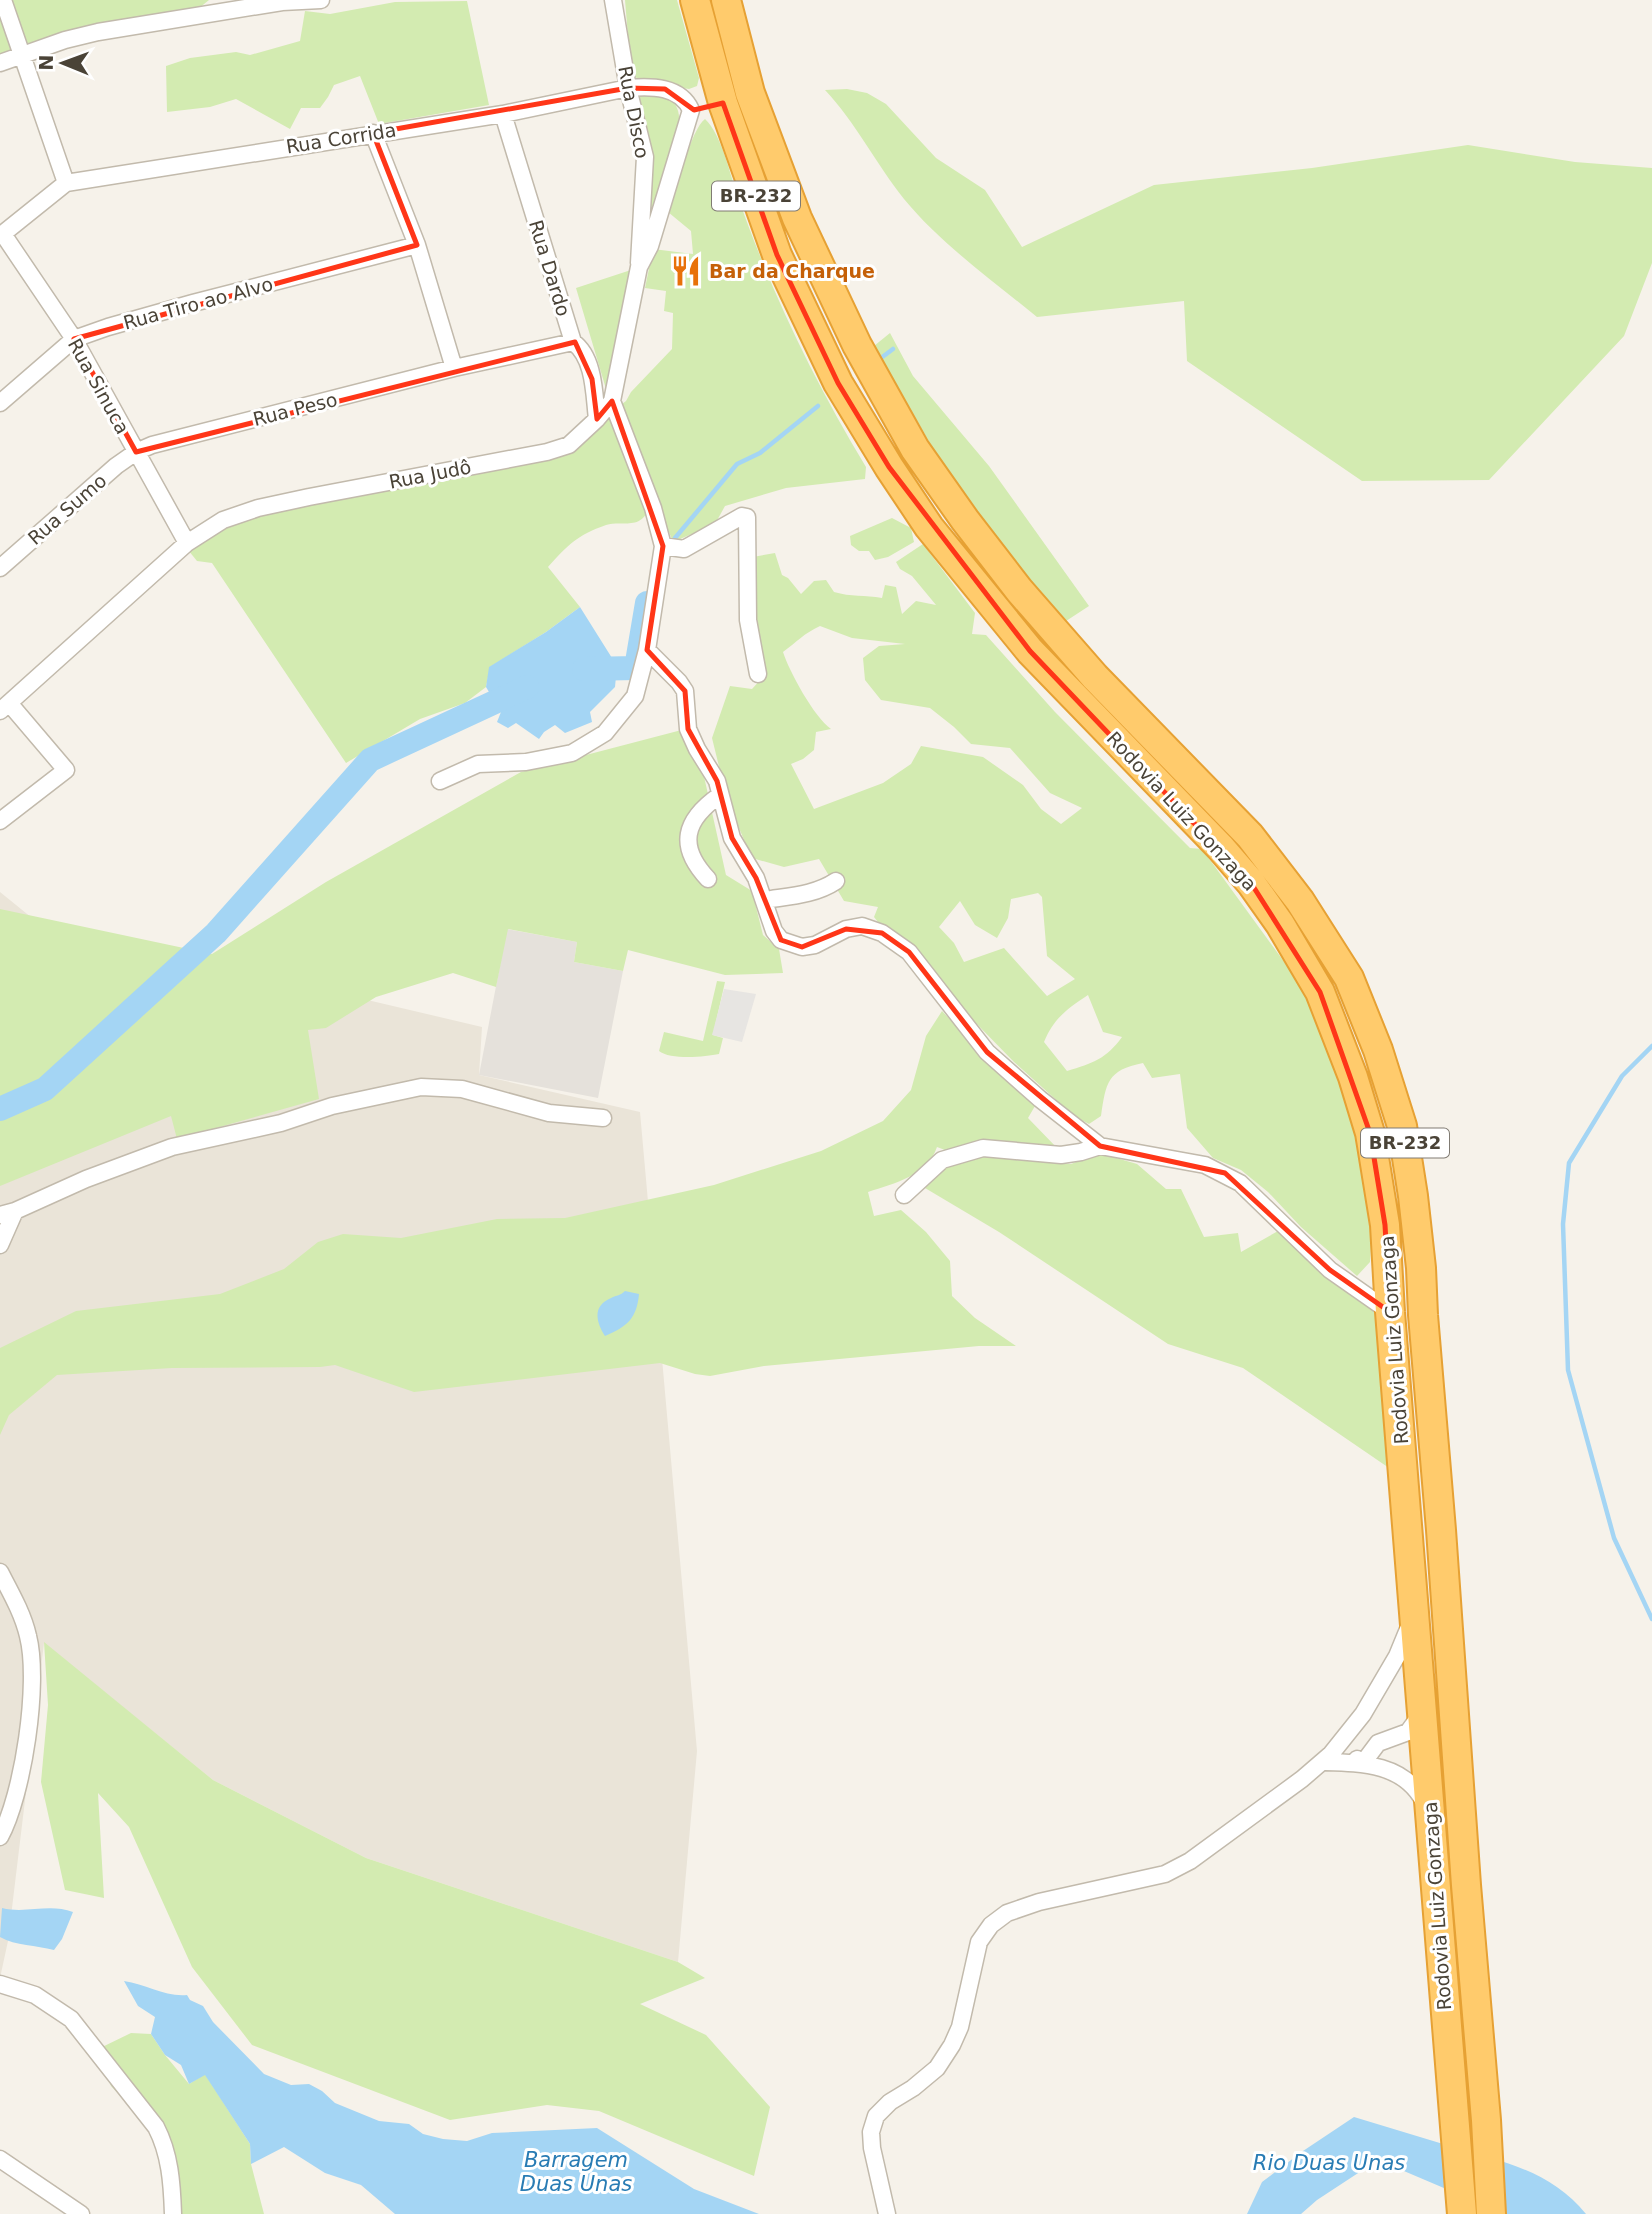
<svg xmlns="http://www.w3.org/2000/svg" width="1652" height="2214" viewBox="0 0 1652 2214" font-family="'DejaVu Sans',sans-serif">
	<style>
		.residential { fill: #eae4d8 }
		.industrial { fill: #e5e1db }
		.green { fill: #d3ebb1; fill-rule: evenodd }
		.parking { fill: #e7e5e2 }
		.water { fill: #a4d5f4 }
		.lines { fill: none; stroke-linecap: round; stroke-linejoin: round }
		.stream { stroke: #a4d5f4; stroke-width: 4.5 }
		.river { stroke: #a4d5f4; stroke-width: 24 }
		.street-casing { stroke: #c2baac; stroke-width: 19 }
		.highway-casing { stroke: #e6a134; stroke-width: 32 }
		.street { stroke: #fff; stroke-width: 16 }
		.highway { stroke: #ffcb6c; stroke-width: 28 }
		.marked { fill: none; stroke: #ff3618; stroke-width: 5; stroke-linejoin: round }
		.labels { text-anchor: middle; stroke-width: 6; stroke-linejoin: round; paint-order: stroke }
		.shield { fill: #fff; stroke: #807b73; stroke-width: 2 }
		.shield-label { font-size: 18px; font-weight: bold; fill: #4a4337 }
		.street-label { font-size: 19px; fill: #4a4337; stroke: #fff }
		.food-label { font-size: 19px; font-weight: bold; fill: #c56008; stroke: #fff; text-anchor: start }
		.water-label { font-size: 21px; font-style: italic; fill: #297cb4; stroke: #fff }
	</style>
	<rect width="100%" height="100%" fill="#f6f2ea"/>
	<!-- residential -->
	<path class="residential" d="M 0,892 L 37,922 L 482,1027 L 479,1075 L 640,1112 L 697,1751 L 678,1962 L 366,1858 L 213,1780 L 44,1643 L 8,1941 L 0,1978 Z"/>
	<!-- industrial -->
	<path class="industrial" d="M 507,929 L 577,942 L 574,962 L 623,971 L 598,1098 L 479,1075 Z"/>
	<!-- green -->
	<path class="green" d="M 0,0 L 209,0 L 193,13 L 0,56 Z
		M 625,0 L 677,0 L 699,78 L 697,86 L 689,89 L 640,81 L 631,73 Z
		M 467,1 L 489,105 L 379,124 L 360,76 L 334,85 L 328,97 L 320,108 L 301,108 L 290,129 L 236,99 L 210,107 L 167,112 L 166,66 L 190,58 L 236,52 L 250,55 L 300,41 L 305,11 L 330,14 L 395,2 Z
		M 847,89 L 867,93 L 886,104 L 936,158 L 985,190 L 1022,247 L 1154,185 L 1312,168 L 1468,145 L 1575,162 L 1652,168 L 1652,263 L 1624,336 L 1489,480 L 1362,481 L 1187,361 L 1184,301 L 1037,317 C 992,280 941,244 904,199 C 876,164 856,123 825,90 Z
		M 642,94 C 672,96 682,100 679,133 L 643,246 L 633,98 Z
		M 705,119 C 722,135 730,175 738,197 C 771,292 814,381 866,467 L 865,479 L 786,488 L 725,506 L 715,524 L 673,542 L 618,407 L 626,401 L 631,392 L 672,349 L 673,313 L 664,311 L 666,291 L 645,288 L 653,249 L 693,254 L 691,231 L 668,212 C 675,193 691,129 705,119 Z
		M 634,269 L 609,399 L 576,288 Z
		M 890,333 L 913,376 L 989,466 L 1089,606 L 1063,623 L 1003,549 L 943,466 L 874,346 Z
		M 612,412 L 649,508 C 641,531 621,520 606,525 C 577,535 568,545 548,567 L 580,607 L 546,632 L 490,667 L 486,687 L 465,703 L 420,719 L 346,763 L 212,563 L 197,561 L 184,545 L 226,519 L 570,451 Z
		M 892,518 L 911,528 L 914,542 L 888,557 L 875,560 L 869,551 L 859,551 L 851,545 L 850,536 Z
		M 923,544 L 975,613 L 972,634 L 986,635 L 1055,712 L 1190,848 L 1202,849 L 1293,974 L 1321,1027 L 1348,1106 L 1365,1176 L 1372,1228 L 1370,1262 L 1357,1276 L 1301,1227 L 1268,1192 L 1241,1170 L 1213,1158 L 1187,1128 L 1180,1074 L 1152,1078 L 1143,1063 C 1107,1070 1106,1083 1101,1116 L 1089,1124 L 1074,1116 L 1014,1062 L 882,927 L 874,917 L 878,907 L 844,901 L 819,859 L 784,867 L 752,858 L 728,803 L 712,738 L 730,686 L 752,689 L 763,677 L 753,628 L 756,586 L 753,557 L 775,553 L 782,575 L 788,578 L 801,594 L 814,581 L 826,580 L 834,592 C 851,597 865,595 882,598 L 885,585 L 896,587 L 902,614 L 916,601 L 936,605 L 912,576 L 900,569 L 896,562 ZM 820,626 L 852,638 L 905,644 L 879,646 L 863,658 L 865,680 L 881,700 L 930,708 L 954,727 L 971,744 L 1010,748 L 1050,793 L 1082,808 L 1061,824 L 1041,809 L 1023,785 L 983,757 L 921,746 L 911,764 L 883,783 L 814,809 L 791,764 L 803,759 L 814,750 L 816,732 L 831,729 C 814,717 789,671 783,652 C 798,641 803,634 820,626 ZM 1038,893 L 1042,897 L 1047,956 L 1075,979 L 1047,996 L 1004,948 L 964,962 L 954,943 L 939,927 L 960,901 L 975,925 L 997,938 L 1008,918 L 1011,899 ZM 1088,995 L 1103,1032 L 1122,1037 C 1106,1059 1093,1063 1067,1071 L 1044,1042 C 1054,1018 1067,1009 1088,995 Z
		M 693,727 L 726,875 L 752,891 L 763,935 L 779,949 L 783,973 L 725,975 L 628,950 L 623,971 L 574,962 L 577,942 L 508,929 L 496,987 L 453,973 L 376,997 L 326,1028 L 308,1030 L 319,1099 L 177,1139 L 171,1116 L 0,1186 L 0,909 L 212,954 L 326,882 L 521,772 Z
		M 717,981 L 725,982 L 713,1035 L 723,1038 L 719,1054 C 705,1057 670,1060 659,1051 L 664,1032 L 703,1041 Z
		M 942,1011 L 1011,1084 L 1035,1106 L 1028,1118 L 1058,1149 L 953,1153 L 937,1147 C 927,1176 895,1183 868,1192 L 874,1216 L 901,1210 L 926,1232 L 950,1261 L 952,1296 L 975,1318 L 1016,1346 L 979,1346 L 764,1366 L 710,1376 L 695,1374 L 660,1363 L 414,1392 L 335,1365 L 320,1367 L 172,1368 L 57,1375 L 9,1415 L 0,1435 L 0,1348 L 76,1311 L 220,1294 L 284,1269 L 318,1242 L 343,1234 L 401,1238 L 497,1219 L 565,1218 L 714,1185 L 821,1151 L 883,1121 L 911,1090 L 926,1036 Z
		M 1099,1153 L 1137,1164 L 1166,1189 L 1181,1189 L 1204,1237 L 1238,1233 L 1241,1252 L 1278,1231 L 1327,1276 L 1381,1315 L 1392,1470 L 1243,1368 L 1168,1344 L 999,1232 L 925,1188 L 957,1154 L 1071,1164 Z
		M 44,1642 L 213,1780 L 366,1858 L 678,1962 L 705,1978 L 640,2004 L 706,2035 L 770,2107 L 754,2176 L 599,2111 L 547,2105 L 450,2120 L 252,2045 L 192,1967 L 129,1827 L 98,1793 L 104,1898 L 65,1890 L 41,1782 L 48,1705 Z
		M 131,2033 L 151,2034 L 165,2055 L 189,2084 L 205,2074 L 250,2144 L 251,2164 L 264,2214 L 166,2214 L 164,2203 L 164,2143 L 111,2086 L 96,2050 Z"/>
	<!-- parking -->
	<path class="parking" d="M 724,989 L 756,994 L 742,1042 L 712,1035 Z"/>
	<!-- water -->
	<path class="water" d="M 580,607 L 617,666 L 615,687 L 590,712 L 592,722 L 565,733 L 555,725 L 544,732 L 539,739 L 516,723 L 508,728 L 497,722 L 501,712 L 486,687 L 489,667 L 546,632 Z
		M 625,1291 L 639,1294 C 637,1318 627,1327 605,1336 C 596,1322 592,1306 611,1298 C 617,1295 620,1296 625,1291 Z
		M 2,1908 C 26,1914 49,1903 73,1912 L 62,1939 L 54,1950 C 36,1945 16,1946 0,1937 Z
		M 124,1981 C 146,1984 165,1997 187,1995 L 190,2000 L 203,2006 L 213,2022 L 264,2074 L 291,2085 L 309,2084 L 322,2091 L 335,2103 L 379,2121 L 409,2124 L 423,2134 L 443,2139 L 467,2141 L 492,2133 L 597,2128 L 694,2189 L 759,2214 L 395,2214 L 361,2185 L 325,2173 L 284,2147 L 251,2164 L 250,2144 L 205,2075 L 189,2084 L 181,2065 L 165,2055 L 151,2034 L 155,2017 L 138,2006 Z
		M 1354,2117 C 1387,2127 1420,2137 1453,2147 C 1503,2161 1552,2172 1586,2214 L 1505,2214 L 1378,2160 L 1317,2200 L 1301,2214 L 1247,2214 L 1262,2182 L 1303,2151 Z"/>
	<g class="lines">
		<!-- stream -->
		<path class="stream" d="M 881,358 L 893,349
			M 675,538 L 737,464 L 760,453 L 818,406
			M 1652,1046 L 1622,1076 L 1569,1163 L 1563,1224 L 1568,1370 L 1614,1538 L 1652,1619"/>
		<!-- river -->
		<path class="river" d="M 584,669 L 636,668 L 647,603
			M 0,1109 L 45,1089 L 216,933 L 370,760 L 527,687"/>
		<!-- street casing -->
		<g class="street-casing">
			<path id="street" d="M 3,0 L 66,183
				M 613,0 L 628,88 L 645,157 L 639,263
				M 0,63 L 65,40 L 98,32 L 282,2 L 321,0
				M 503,114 L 573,342 C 595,358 594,395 597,419
				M 373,133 L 417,245 L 454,368
				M 3,234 L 74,339 L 187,543
				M 0,236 L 66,183 L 503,114 L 628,88 C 652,86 680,86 691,110
				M 612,401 L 653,508 L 663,546 L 647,650 L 679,682 L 685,691 L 688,729 L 697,749 L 717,781 L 732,838 L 756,878 L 774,931 L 781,940 L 802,947 L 815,945 L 846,929 L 862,926 L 882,933 L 909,952 L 987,1052 L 1040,1099 L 1100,1146 L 1205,1165 L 1240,1183 L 1330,1270 L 1390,1312
				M 0,403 L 74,339 L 108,327 L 193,303 L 417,245
				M 663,546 L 684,549 L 742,516 L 747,517 L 748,620 L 758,674
				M 0,568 L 116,466 L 136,452 L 152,445 L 454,368 L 573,342
				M 0,711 L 187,543 L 223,520 L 258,508 L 309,497 L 547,452 L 569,445 L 597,419 L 612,401 L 639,267 L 650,246 L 691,110
				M 440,781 L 478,764 L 526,762 L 572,753 L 605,733 L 635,696 L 647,650
				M 0,821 L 66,770 L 9,703
				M 708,879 C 677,846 684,820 720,795
				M 765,900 C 790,896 815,895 836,881
				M 904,1195 L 942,1160 L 983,1148 L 1061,1155 L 1081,1152 L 1100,1146
				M 0,1215 L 15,1211 L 86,1179 L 172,1147 L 281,1123 L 332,1106 L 421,1087 L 462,1089 L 549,1113 L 603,1118
				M 0,1245 L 15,1211
				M 0,1572 C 11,1593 23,1614 28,1636 C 40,1683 23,1795 0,1837
				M 1357,1759 L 1363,1763 L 1378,1743 L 1408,1732 L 1421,1714
				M 1322,1762 C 1361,1763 1404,1763 1424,1802
				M 0,1984 L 35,1995 L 71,2019 L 156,2127 C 170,2154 172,2183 173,2214
				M 0,2159 L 81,2214
				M 887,2214 L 872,2148 L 871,2132 L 876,2116 L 890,2102 L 913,2088 L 937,2068 L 952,2045 L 960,2027 L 979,1942 L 991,1925 L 1007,1913 L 1039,1902 L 1165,1874 L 1190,1861 L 1302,1779 L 1331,1754 L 1363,1714 L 1397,1656 L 1411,1622"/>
		</g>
		<!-- highway casing -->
		<g class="highway-casing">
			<path id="highway" d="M 695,0 L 723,103 L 777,255 L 838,383 L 889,467 L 929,527 L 1030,651 L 1220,847 L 1251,883 L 1280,924 L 1320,992 L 1353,1077 L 1370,1133 L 1385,1225 L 1390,1312 L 1462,2214
				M 726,0 L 750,93 L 797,218 L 857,345 L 915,449 L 965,520 L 1019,590 L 1095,677 L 1250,836 L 1300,901 L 1349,978 L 1378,1050 L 1402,1126 L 1413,1196 L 1421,1268 L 1423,1315 L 1441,1530 L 1466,1885 L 1486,2120 L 1491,2214"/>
		</g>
		<!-- street -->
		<use href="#street" class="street"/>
		<!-- highway -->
		<use href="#highway" class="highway"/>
	</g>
	<!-- marked area -->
	<path class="marked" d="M 628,88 L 665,89 L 694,110 L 723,103 L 777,255 L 838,383 L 889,467 L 1030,651 L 1251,883 L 1320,992 L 1370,1133 L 1385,1225 L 1390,1312 L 1330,1270 L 1225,1173 L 1100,1146 L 987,1052 L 909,952 L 882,933 L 846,929 L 802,947 L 781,940 L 756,878 L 732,838 L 717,781 L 688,729 L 685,691 L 647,650 L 663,546 L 612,401 L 597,419 L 592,379 L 575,342 L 136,452 L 74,339 L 417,245 L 373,133 Z"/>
	<!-- icons -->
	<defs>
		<g id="restaurant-bare" transform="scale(2.415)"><path d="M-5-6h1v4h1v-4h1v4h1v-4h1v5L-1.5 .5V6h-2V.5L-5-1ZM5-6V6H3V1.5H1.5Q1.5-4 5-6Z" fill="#e8710a" stroke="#fff" stroke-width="2.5" paint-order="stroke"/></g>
	</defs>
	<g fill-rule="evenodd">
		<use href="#restaurant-bare" x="686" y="271"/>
	</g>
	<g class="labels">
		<!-- shield labels -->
		<g class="shield">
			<rect x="712" y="181.5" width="88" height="29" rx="5"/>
			<rect x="1361" y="1128.5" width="88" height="29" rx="5"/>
		</g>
		<g class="shield-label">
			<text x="756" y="202">BR-232</text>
			<text x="1405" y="1149">BR-232</text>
		</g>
		<!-- street labels -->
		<g class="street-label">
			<text transform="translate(634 112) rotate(79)" y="7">Rua Disco</text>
			<text transform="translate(341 138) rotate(-9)" y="7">Rua Corrida</text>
			<text transform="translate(550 268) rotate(73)" y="7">Rua Dardo</text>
			<text transform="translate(198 303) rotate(-15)" y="7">Rua Tiro ao Alvo</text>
			<text transform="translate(99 386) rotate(61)" y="7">Rua Sinuca</text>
			<text transform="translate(295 409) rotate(-14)" y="7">Rua Peso</text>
			<text transform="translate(430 474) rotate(-11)" y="7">Rua Judô</text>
			<text transform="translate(67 509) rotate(-41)" y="7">Rua Sumo</text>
			<text transform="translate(1182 811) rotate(47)" y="7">Rodovia Luiz Gonzaga</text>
			<text transform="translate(1394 1340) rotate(-94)" y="7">Rodovia Luiz Gonzaga</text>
			<text transform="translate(1437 1906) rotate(-94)" y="7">Rodovia Luiz Gonzaga</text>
		</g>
		<!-- food labels -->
		<g class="food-label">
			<text x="709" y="278">Bar da Charque</text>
		</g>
		<!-- water labels -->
		<g class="water-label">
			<text x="576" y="2167">Barragem<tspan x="576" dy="24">Duas Unas</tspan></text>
			<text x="1329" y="2170">Rio Duas Unas</text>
		</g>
	</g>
	<!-- north arrow -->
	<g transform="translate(63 63) rotate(271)" stroke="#ffffff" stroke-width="5" paint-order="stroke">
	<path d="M0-5L12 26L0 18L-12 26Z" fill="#4a4337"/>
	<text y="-10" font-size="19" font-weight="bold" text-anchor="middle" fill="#4a4337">N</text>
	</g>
</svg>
